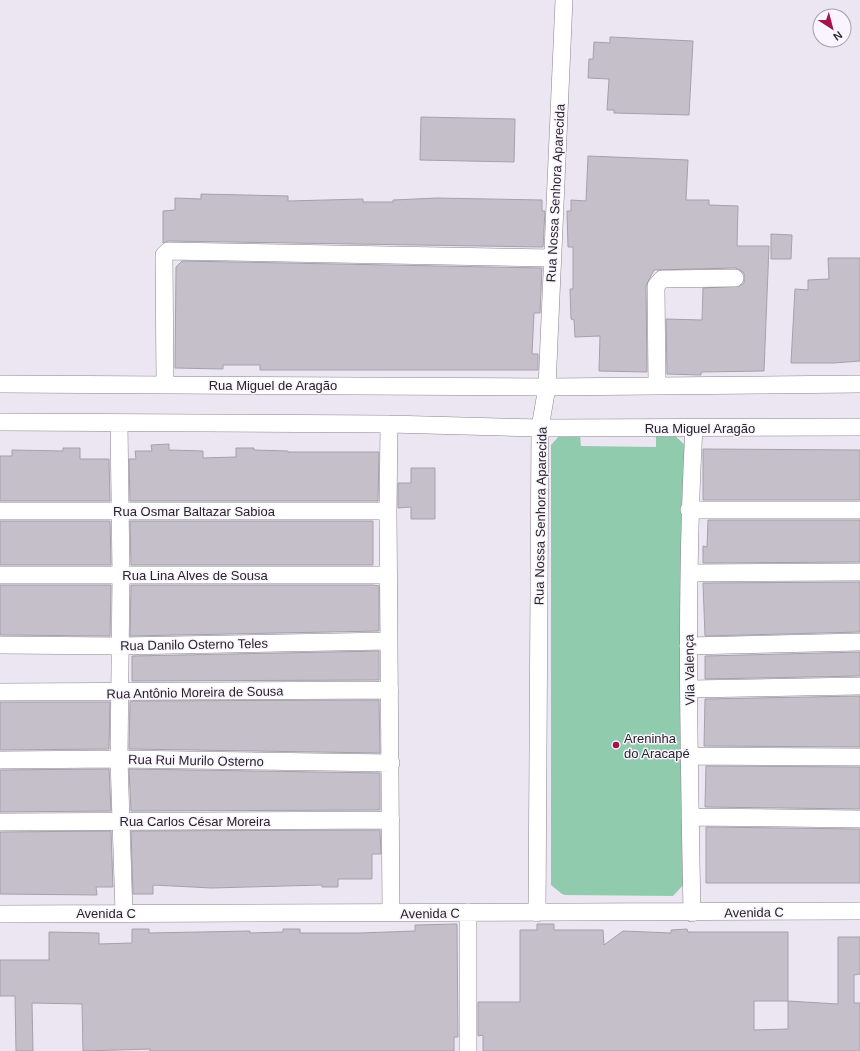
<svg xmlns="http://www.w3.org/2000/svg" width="860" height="1051" viewBox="0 0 860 1051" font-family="Helvetica,sans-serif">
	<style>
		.green { fill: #91cbae }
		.building { fill: #c5bfca; stroke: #a6a0ab }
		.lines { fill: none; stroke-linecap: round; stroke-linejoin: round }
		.street-casing { stroke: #89848e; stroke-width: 18 }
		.street { stroke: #fff; stroke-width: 17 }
		.poi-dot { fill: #a6124a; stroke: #f9f4fd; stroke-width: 1.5 }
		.labels { text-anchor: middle; stroke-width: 3; stroke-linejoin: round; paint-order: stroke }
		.street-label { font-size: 13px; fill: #28252a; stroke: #f9f4fd }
		.poi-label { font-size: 13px; fill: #28252a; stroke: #f9f4fd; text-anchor: start }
	</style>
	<rect width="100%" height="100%" fill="#ece6f2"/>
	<!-- green -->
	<path class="green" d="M 561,434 L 580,436 L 581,446 L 656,447 L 656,435 L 673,434 L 686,446 L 684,884 L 673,896 L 565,895 L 562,894 L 551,885 L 551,445 Z"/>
	<!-- building -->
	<path class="building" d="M 610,37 L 693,41 L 689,115 L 614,113 L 614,110 L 607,110 L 609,79 L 588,78 L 589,59 L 593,59 L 594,42 L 610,43 Z
		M 421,117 L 515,119 L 514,162 L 420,160 Z
		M 588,156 L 688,160 L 686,200 L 709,200 L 709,205 L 738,206 L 737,246 L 769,246 L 764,371 L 701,372 L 701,375 L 667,374 L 666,319 L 702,320 L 703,288 L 740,286 L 744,283 L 744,273 L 740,270 L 735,268 L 654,270 L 646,286 L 647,372 L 599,371 L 600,336 L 575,337 L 574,320 L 571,319 L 570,289 L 573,289 L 573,247 L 568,247 L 567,211 L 571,211 L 571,200 L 586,201 Z
		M 201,194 L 288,196 L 288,201 L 363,199 L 363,202 L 393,202 L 393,200 L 437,198 L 542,200 L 542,211 L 545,211 L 543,247 L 168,241 L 163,243 L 163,211 L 175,210 L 175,198 L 201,199 Z
		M 771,234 L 792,235 L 791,259 L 771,259 Z
		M 828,258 L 860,258 L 860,361 L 834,363 L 791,363 L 795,289 L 808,290 L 808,280 L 829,279 Z
		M 182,261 L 542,268 L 540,313 L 534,313 L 532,354 L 538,354 L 538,370 L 260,370 L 260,365 L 223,365 L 223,369 L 175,368 L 176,267 Z
		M 169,444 L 169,450 L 203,451 L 203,458 L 236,457 L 236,448 L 254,448 L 254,450 L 288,451 L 288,452 L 379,452 L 378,501 L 130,501 L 129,459 L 136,459 L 135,451 L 152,451 L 151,445 Z
		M 63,448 L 80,448 L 80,459 L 109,459 L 110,501 L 0,501 L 0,456 L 12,456 L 12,450 L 63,451 Z
		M 703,449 L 860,450 L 860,500 L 703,500 Z
		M 411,468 L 435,468 L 435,519 L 411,519 L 411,507 L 398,508 L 398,483 L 411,483 Z
		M 708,520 L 860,520 L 860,562 L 703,563 L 703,546 L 707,547 Z
		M 0,521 L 110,521 L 111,565 L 0,565 Z
		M 130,521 L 373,521 L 373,565 L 131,565 Z
		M 860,582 L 860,632 L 705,636 L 703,583 Z
		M 0,585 L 111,585 L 110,636 L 0,635 Z
		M 131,585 L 373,585 L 379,586 L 379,631 L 130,636 Z
		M 379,651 L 379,680 L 132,681 L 132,656 Z
		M 860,652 L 860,676 L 705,679 L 705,656 Z
		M 860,696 L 860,747 L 704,746 L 705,699 Z
		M 379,700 L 380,753 L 129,749 L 130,702 L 132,701 Z
		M 0,702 L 110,702 L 109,749 L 0,750 Z
		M 706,766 L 860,767 L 860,809 L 705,807 Z
		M 109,769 L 111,811 L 0,812 L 0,770 Z
		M 129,769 L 380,773 L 380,810 L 131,811 Z
		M 706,827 L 860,829 L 860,883 L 706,883 Z
		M 380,830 L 381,854 L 372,854 L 372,879 L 338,879 L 338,887 L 322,887 L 322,885 L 212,888 L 153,885 L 153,894 L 133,894 L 131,831 Z
		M 111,831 L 113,887 L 96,887 L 97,895 L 0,894 L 0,832 Z
		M 457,924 L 458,1037 L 454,1037 L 454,1051 L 150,1051 L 150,1049 L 83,1051 L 82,1004 L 32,1003 L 33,1051 L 16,1051 L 15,996 L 0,996 L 0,960 L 49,960 L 49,932 L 99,933 L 99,944 L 132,943 L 132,929 L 149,929 L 149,933 L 250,931 L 250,933 L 283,932 L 283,929 L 300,929 L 300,933 L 360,933 L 415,931 L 415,925 Z
		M 537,924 L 554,924 L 554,930 L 603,930 L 604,945 L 623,931 L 671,933 L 671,930 L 687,929 L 688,932 L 788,932 L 788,1001 L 754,1001 L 754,1030 L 788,1029 L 788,1001 L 838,1004 L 838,937 L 860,937 L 860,974 L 854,975 L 854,1003 L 860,1003 L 860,1051 L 483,1051 L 483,1035 L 478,1036 L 478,1002 L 520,1002 L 520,930 L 537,930 Z"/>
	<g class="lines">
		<!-- street casing -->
		<g class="street-casing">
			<path id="street" d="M 0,384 L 547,387 L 860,384
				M 165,384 L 164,255 L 168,251 L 552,258
				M 657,385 L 656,286 L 662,279 L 735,278
				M 0,422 L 389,424 L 540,428 L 860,427
				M 119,423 L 121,575 L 119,759 L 124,913
				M 389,424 L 388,511 L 391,913
				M 689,510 L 860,510
				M 0,511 L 388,511
				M 690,573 L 860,572
				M 0,575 L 389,575
				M 0,645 L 121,646 L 389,641
				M 688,646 L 860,642
				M 690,689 L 860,686
				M 0,692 L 390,690
				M 689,756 L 860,757
				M 0,760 L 119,759 L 391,763
				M 690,817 L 860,819
				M 0,822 L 391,820
				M 537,913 L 540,428 L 547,387 L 564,0
				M 692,913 C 689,751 685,589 694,428
				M 0,914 L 860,911
				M 468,1051 L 468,912"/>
		</g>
		<!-- street -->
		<use href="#street" class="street"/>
	</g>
	<!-- markers -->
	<circle class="poi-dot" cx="616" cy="745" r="4"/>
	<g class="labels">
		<!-- street labels -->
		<g class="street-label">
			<text transform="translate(555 193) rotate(-87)" y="5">Rua Nossa Senhora Aparecida</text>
			<text x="273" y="390">Rua Miguel de Aragão</text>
			<text x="700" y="433">Rua Miguel Aragão</text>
			<text x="194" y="516">Rua Osmar Baltazar Sabioa</text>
			<text transform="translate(540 516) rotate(-89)" y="5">Rua Nossa Senhora Aparecida</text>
			<text x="195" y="580">Rua Lina Alves de Sousa</text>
			<text transform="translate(194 644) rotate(-1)" y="5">Rua Danilo Osterno Teles</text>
			<text transform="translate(689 670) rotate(-91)" y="5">Vila Valença</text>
			<text transform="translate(195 692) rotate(-1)" y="5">Rua Antônio Moreira de Sousa</text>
			<text transform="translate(196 760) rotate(1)" y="5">Rua Rui Murilo Osterno</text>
			<text x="195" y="826">Rua Carlos César Moreira</text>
			<text transform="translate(754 912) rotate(-1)" y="5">Avenida C</text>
			<text x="106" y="918">Avenida C</text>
			<text transform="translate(430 913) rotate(-1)" y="5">Avenida C</text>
		</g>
		<!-- poi labels -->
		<g class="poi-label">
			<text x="624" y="743">Areninha<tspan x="624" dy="15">do Aracapé</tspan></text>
		</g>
	</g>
	<!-- north arrow -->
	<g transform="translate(832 28) rotate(144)"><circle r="19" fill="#f9f4fd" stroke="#a5a1a9"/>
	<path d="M0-3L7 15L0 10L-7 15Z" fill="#a6124a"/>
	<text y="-6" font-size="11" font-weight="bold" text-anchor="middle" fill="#28252a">N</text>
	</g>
</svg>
